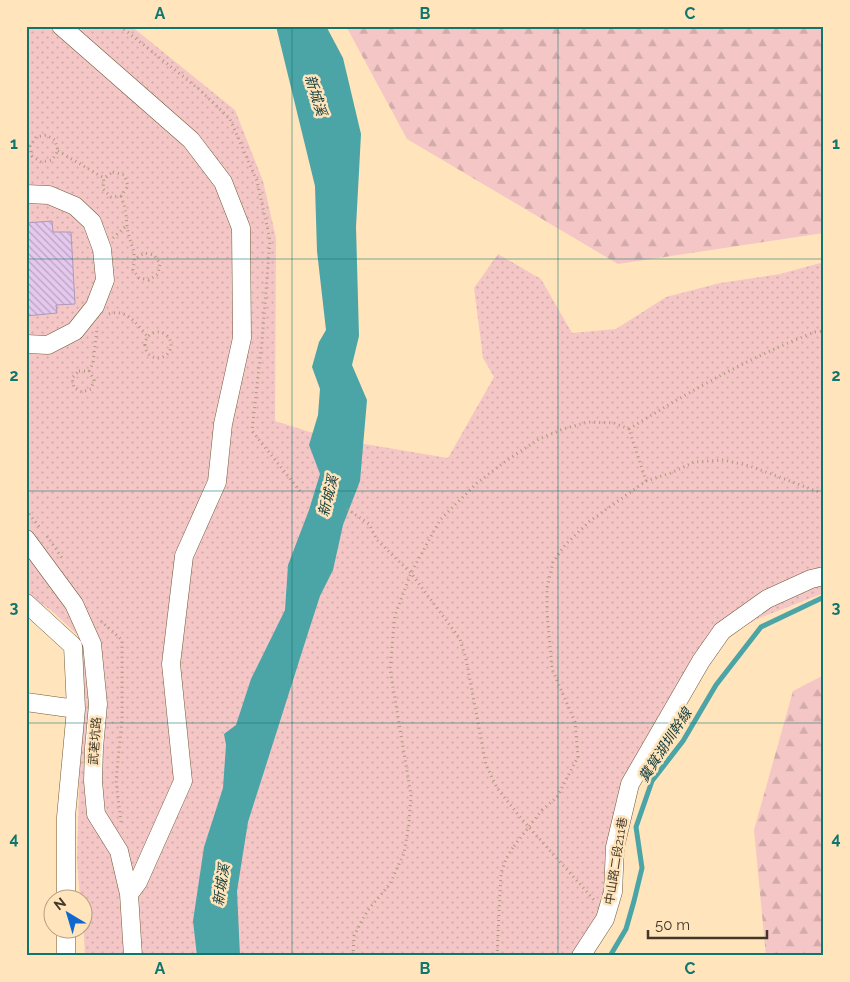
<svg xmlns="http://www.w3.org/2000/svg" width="850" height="982" viewBox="0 0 850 982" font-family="Raleway,'Noto Sans TC',sans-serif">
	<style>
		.forest { fill: url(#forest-firs) }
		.park { fill: url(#park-dots) }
		.water { fill: #4ba4a6 }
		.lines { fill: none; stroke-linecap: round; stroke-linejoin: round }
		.stream { stroke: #4ba4a6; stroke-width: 5 }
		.building { fill: url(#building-back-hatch); stroke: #b197ba }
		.minor-casing { stroke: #725b38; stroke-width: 19 }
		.path { stroke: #ad997b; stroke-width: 3; stroke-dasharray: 1 4; stroke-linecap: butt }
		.minor { stroke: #fff; stroke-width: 18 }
		.path-bridge { stroke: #ad997b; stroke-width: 3; stroke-dasharray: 1 4; stroke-linecap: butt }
		.grid { fill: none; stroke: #0f766e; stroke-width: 1; stroke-opacity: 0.55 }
		.labels { text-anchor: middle; stroke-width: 5; stroke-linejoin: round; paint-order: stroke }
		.street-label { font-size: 12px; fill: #433828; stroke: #ffe4bc }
		.water-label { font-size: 14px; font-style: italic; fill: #113c3d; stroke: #ffe4bc }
		.neatline { fill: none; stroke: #0f766e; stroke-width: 2 }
		.grid-label { font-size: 16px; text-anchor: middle; font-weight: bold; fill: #0f766e }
	</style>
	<defs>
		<pattern id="forest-firs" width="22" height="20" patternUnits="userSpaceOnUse" patternTransform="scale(1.25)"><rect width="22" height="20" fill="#f4c6c6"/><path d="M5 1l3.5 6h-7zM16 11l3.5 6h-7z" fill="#d2abaa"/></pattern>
		<pattern id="park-dots" width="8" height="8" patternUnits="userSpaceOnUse" patternTransform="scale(1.25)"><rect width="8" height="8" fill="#f4c6c6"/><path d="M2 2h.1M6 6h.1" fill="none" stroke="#d2abaa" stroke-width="1.8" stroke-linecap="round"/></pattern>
		<pattern id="building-back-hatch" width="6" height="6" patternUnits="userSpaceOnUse" patternTransform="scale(1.25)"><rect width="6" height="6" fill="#e4c8ee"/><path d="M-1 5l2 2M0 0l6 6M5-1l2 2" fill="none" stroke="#baa3c1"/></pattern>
	</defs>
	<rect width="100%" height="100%" fill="#ffe4bc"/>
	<!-- forest -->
	<path class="forest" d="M 346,26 L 824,26 L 824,233 L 618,264 L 407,139 Z
		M 824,675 L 824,956 L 766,956 L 754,830 L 793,691 Z"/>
	<!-- park -->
	<path class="park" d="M 26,26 L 131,26 L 235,110 L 263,181 L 276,238 L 275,421 L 329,438 L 448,458 L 494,377 L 483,358 L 474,288 L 498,254 L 541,279 L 572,333 L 616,329 L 666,297 L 720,283 L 780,274 L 824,262 L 824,593 L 757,619 L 724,638 L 636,788 L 624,823 L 623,878 L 613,921 L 593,956 L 85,956 L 82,900 L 80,899 L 77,860 L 83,640 L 52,611 L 26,593 Z"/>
	<!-- water -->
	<path class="water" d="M 276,26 L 326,26 L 343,58 L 361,134 L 356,227 L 359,336 L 352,365 L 367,400 L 360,481 L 343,525 L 333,570 L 320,596 L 308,633 L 248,822 L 237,891 L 240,956 L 197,956 L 193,921 L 204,847 L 223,788 L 226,745 L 224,734 L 236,725 L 251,679 L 285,610 L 288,565 L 309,510 L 320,474 L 309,445 L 318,415 L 320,389 L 312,367 L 319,342 L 326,330 L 317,251 L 315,186 Z"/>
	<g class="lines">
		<!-- stream -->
		<path class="stream" d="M 610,956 L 626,929 L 634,901 L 642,868 L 636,827 L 652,781 L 683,741 L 716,685 L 761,627 L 824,597"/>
	</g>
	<!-- building -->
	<path class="building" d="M 52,221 L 53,232 L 71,232 L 75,304 L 56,305 L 57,313 L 26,316 L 26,223 Z"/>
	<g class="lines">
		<!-- minor casing -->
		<g class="minor-casing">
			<path id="minor" d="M 61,26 L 191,140 L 223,182 L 241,228 L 242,338 L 223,424 L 217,482 L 184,556 L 171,664 L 183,781 L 138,882 L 129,894
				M 26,194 L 49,195 L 75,206 L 92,222 L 102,249 L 105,280 L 95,306 L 75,331 L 48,345 L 26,344
				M 26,539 L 74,604 L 92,644 L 98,704 L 94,748 L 93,781 L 96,814 L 119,851 L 129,894 L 133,956
				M 26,603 L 73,646 L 76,709 L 66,817 L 66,900
				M 26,702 L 76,709
				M 66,956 L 66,930
				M 581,956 L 605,919 L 613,892 L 615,847 L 630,784 L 701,661 L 722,631 L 767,599 L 811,579 L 824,576"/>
		</g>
		<!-- path -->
		<path class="path" d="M 120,26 L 200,90 L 230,119 L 257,181 L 270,240 L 262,341 L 252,431 L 300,491
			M 26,143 L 30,146 L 32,156 L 41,162 L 52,160 L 58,151 L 55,140 L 46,135 L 36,137 L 30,146
			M 58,151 L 104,178
			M 113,172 L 124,175 L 128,186 L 121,196 L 111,197 L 103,189 L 104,178 Z
			M 121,196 C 126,208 126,215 127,227 C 130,246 137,249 133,270 L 139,278 L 149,280 L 158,274 L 160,264 L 154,255 L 144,253 L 135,259
			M 113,238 L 127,225
			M 109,314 C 126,308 137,324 147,336
			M145 345a13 13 0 1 1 26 0a13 13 0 1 1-26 0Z
			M 79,371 L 89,371 L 94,380 L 91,389 L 82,392 L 74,388 L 72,378 Z
			M 89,371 L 93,363 L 97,329
			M 629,429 C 690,391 748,358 815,332 L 824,331
			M 646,481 L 671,473 L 694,462 L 724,460 L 750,466 L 824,494
			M 347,509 L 369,524 L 377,540 L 411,573 L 460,639 L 466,659 L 486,765 L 497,788 L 520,817 L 595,901
			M 26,510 L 41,529
			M 47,536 L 62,558
			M 101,621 L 122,640 L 122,720 L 116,781 L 121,822
			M 542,810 L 557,797 L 578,757 L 575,722 L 552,669 L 547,612 L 547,588 L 553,562 L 565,545 L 590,521 L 646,481 L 629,429
			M 353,956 L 354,936 L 360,924 L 368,910 L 390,884 L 404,853 L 409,824 L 411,795 L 390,669 L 395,615 L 411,573 L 440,520 L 477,483 L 506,461 L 539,439 L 563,429 L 588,422 L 614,423 L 629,429
			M 497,956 L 501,873 L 506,859 L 514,846"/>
		<!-- minor -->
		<use href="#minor" class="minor"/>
		<!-- path-bridge -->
		<path class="path-bridge" d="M 514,846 L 542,810"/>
	</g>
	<!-- grid -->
	<path class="grid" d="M 292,26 L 292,956M 558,26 L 558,956M 26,259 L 824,259M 26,491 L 824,491M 26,723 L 824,723"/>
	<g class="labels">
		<!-- street labels -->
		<g class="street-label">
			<text transform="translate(95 741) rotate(-86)" y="4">武荖坑路</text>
			<text transform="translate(616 861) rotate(-81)" y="4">中山路二段211巷</text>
		</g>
		<!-- water labels -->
		<g class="water-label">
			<text transform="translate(316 95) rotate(73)" y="5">新城溪</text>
			<text transform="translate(328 496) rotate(-76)" y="5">新城溪</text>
			<text transform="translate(665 745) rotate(-57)" y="5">糞箕湖圳幹線</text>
			<text transform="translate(221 885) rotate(-81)" y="5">新城溪</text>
		</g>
	</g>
	<!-- border -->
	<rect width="850" height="982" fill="none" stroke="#ffe4bc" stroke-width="55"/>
	<!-- north arrow -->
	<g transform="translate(68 914) rotate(322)"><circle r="24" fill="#ffe4bc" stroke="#b49f81"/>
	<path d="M0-4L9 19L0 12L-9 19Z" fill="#0f67d0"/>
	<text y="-8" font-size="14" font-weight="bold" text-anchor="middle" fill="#433828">N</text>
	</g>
	<!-- scale -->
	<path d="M648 930v8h119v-8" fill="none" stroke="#433828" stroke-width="2.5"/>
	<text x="655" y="930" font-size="15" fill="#433828" stroke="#ffe4bc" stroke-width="4" paint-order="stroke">50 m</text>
	<rect x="28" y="28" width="794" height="926" class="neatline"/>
	<g class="grid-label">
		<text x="160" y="19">A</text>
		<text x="425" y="19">B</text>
		<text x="690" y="19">C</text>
		<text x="14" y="149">1</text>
		<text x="836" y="149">1</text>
		<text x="14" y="381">2</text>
		<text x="836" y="381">2</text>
		<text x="14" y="613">3</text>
		<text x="836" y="613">3</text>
		<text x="14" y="844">4</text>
		<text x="836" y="844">4</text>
		<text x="160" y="974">A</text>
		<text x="425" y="974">B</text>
		<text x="690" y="974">C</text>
	</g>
</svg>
